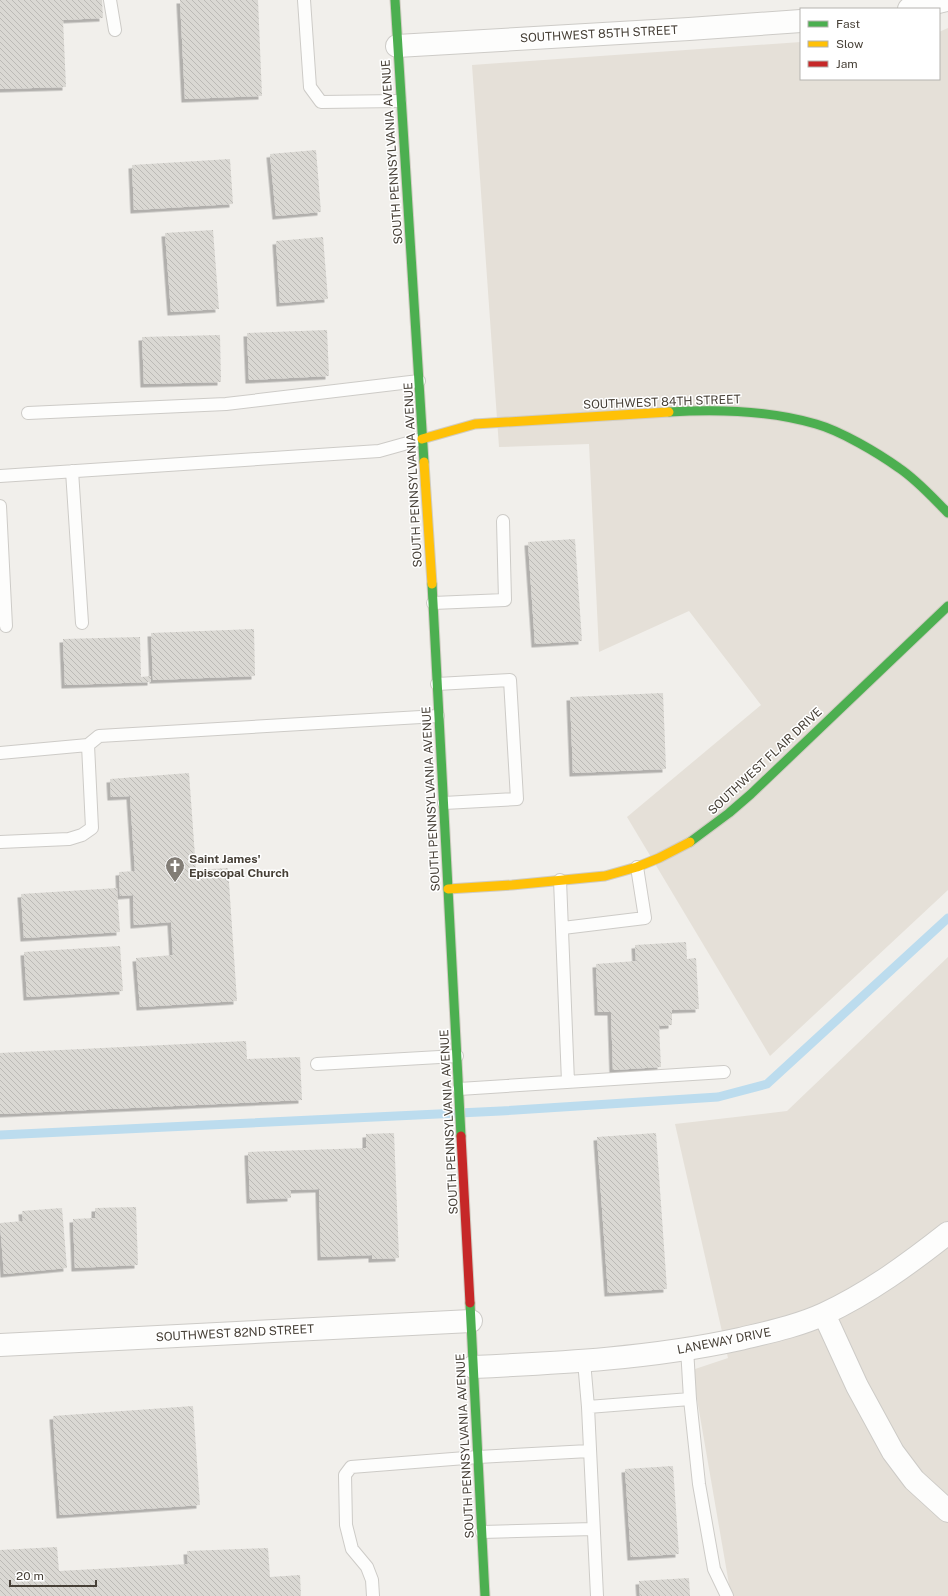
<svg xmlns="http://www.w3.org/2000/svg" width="948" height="1596" viewBox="0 0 948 1596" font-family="'Public Sans',sans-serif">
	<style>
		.residential { fill: #e5e0d8 }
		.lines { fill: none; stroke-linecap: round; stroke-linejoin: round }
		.stream { stroke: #bcdcee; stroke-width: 9 }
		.building { fill: url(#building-back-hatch); filter: url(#shadow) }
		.lane-casing { stroke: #cdcbc7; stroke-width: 14 }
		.street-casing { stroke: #cdcbc7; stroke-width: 24 }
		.fast-casing { stroke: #d0ccc2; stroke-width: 11 }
		.slow-casing { stroke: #d0ccc2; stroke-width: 11 }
		.jam-casing { stroke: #d0ccc2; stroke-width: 11 }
		.lane { stroke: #fdfdfc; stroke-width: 12 }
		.street { stroke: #fdfdfc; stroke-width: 22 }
		.fast { stroke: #4caf50; stroke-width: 9 }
		.slow { stroke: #ffc107; stroke-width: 9 }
		.jam { stroke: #c62828; stroke-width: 9 }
		.labels { text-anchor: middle; stroke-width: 3; stroke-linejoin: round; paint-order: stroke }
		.street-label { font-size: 12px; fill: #474037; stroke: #fff }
		.poi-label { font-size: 12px; font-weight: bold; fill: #474037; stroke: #fff; text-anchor: start }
	</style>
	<defs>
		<pattern id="building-back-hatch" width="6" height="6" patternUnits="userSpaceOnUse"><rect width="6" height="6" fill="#dad8d3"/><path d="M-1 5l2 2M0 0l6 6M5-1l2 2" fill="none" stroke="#bcbab6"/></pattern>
		<filter id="shadow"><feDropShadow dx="-3.5" dy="3.5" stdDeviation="0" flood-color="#0004"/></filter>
	</defs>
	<rect width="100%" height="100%" fill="#f1efeb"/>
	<!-- residential -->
	<path class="residential" d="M 948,28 L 948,890 L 770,1056 L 627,817 L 761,705 L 689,611 L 599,652 L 589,444 L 499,447 L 472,65 L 801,42 L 801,79 L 939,79 L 939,32 Z
		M 948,957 L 948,1596 L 731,1596 L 692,1370 L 728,1358 L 675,1124 L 787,1111 Z"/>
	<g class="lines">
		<!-- stream -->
		<path class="stream" d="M 0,1135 L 501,1111 L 718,1097 L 767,1084 L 948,918"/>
	</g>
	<!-- building -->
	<path class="building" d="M 0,0 L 102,0 L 103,18 L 63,20 L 66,87 L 0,89 Z
		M 180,0 L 258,0 L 262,96 L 185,99 Z
		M 316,150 L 321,212 L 276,216 L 270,154 Z
		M 230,159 L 233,204 L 134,210 L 132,165 Z
		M 213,230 L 219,309 L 171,312 L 165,233 Z
		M 323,237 L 328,299 L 280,303 L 276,241 Z
		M 327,330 L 329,376 L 249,380 L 247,333 Z
		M 220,335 L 221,382 L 144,384 L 142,337 Z
		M 575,539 L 582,641 L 535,644 L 528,542 Z
		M 254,629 L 255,676 L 153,680 L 151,633 Z
		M 140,637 L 141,677 L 151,676 L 151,682 L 65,685 L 63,639 Z
		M 663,693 L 666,769 L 573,773 L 570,697 Z
		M 189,773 L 196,870 L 228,868 L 237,1001 L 140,1007 L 136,958 L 173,955 L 171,922 L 134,925 L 133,895 L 120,896 L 119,872 L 135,871 L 130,796 L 111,797 L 110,779 Z
		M 117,888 L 120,932 L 24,938 L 21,894 Z
		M 686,942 L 687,959 L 696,958 L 699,1009 L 672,1010 L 672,1025 L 659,1026 L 661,1067 L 613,1070 L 611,1012 L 598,1012 L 596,964 L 636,961 L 635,945 Z
		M 120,946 L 123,991 L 27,997 L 24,952 Z
		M 246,1041 L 247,1059 L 300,1057 L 302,1100 L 0,1114 L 0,1053 Z
		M 394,1133 L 399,1258 L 372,1259 L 372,1255 L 321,1257 L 319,1189 L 291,1190 L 291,1198 L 250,1200 L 248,1152 L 366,1148 L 366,1134 Z
		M 656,1133 L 667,1289 L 608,1293 L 597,1137 Z
		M 136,1207 L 138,1265 L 75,1268 L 73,1219 L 95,1218 L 95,1208 Z
		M 62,1208 L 67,1268 L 4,1274 L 0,1223 L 23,1221 L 22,1211 Z
		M 193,1406 L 200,1505 L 60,1515 L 53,1416 Z
		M 673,1466 L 679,1554 L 631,1557 L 625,1469 Z
		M 57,1547 L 59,1571 L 188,1564 L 187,1551 L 268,1548 L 270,1577 L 300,1575 L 301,1596 L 0,1596 L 0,1550 Z
		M 689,1578 L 690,1596 L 640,1596 L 639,1581 Z"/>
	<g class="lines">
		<!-- lane casing -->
		<g class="lane-casing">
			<path id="lane" d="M 110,0 L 115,30
				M 304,0 L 310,87 L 321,102 L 400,101
				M 28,413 L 226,404 L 419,381
				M 72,471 L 82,623
				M 0,476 L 379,451 L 422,439
				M 0,506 L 6,626
				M 433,603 L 505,600 L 503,521
				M 437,684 L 510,680 L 517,799 L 444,803
				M 0,753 L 88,745 L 99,736 L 438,716
				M 0,842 L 69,839 L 82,835 L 92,828 L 88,745
				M 560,880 L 568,1082
				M 563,928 L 645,918 L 637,867
				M 317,1064 L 457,1056
				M 459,1089 L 724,1072
				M 687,1348 L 690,1399 L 699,1484 L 714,1569 L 727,1596
				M 584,1361 L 588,1407 L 597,1596
				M 588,1407 L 690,1399
				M 482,1532 L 593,1529
				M 373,1596 L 372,1580 L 367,1567 L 352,1549 L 346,1525 L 345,1475 L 351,1467 L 478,1457 L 589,1451"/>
		</g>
		<!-- street casing -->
		<g class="street-casing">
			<path id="street" d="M 909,9 L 947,0
				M 397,46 L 689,29 L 801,21
				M 824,1314 L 857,1386 L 893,1452 L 914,1480 L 948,1511
				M 0,1345 L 471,1321
				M 473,1367 C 563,1363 653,1358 740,1339 C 769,1332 798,1326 824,1314 C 869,1293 910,1263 948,1233"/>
		</g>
		<!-- fast casing -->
		<g class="fast-casing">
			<path id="fast" d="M 395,0 L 424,462
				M 669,412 C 718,409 769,410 816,424 C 841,431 878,453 899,468 C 917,480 933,498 948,513
				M 432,584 L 461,1136
				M 690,842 L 729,813 L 751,794 L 948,606
				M 470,1303 L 485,1596"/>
		</g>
		<!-- slow casing -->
		<g class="slow-casing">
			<path id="slow" d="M 422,439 L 475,424 L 669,412
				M 424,462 L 432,584
				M 448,889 L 512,885 L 605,876 L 637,867 L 659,858 L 690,842"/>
		</g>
		<!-- jam casing -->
		<g class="jam-casing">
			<path id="jam" d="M 461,1136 L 470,1303"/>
		</g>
		<!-- lane -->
		<use href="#lane" class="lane"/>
		<!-- street -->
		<use href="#street" class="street"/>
		<!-- fast -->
		<use href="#fast" class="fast"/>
		<!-- slow -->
		<use href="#slow" class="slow"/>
		<!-- jam -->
		<use href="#jam" class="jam"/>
	</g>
	<!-- icons -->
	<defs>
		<g id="church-pin" transform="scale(1)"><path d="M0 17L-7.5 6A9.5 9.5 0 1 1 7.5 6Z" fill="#827d76" stroke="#fff"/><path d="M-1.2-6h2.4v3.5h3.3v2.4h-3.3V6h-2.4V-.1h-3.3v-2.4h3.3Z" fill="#fff"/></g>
	</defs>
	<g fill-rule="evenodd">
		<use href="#church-pin" x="175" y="866"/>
	</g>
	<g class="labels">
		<!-- street labels -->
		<g class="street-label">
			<text transform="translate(599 34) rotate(-3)" y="4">SOUTHWEST 85TH STREET</text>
			<text transform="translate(392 152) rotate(-94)" y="4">SOUTH PENNSYLVANIA AVENUE</text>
			<text transform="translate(662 402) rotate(-2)" y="4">SOUTHWEST 84TH STREET</text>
			<text transform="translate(413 475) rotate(-93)" y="4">SOUTH PENNSYLVANIA AVENUE</text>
			<text transform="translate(765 761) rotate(-43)" y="4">SOUTHWEST FLAIR DRIVE</text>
			<text transform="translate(431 799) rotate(-93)" y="4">SOUTH PENNSYLVANIA AVENUE</text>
			<text transform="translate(449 1122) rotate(-93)" y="4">SOUTH PENNSYLVANIA AVENUE</text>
			<text transform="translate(235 1333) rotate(-3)" y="4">SOUTHWEST 82ND STREET</text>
			<text transform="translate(724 1341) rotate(-11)" y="4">LANEWAY DRIVE</text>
			<text transform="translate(465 1446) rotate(-93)" y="4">SOUTH PENNSYLVANIA AVENUE</text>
		</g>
		<!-- poi labels -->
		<g class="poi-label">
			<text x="189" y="863">Saint James'<tspan x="189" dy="14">Episcopal Church</tspan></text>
		</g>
	</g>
	<!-- legend -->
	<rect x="800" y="8" width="140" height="72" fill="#ffffff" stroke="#b5b3af"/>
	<rect x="808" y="21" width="20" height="6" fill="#4caf50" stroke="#b5b3af"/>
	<text x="836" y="28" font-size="12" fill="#474037">Fast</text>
	<rect x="808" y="41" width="20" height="6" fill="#ffc107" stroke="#b5b3af"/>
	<text x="836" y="48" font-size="12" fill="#474037">Slow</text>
	<rect x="808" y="61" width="20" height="6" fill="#c62828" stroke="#b5b3af"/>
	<text x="836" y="68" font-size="12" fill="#474037">Jam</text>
	<!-- scale -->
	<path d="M10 1580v6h86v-6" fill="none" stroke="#474037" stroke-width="2"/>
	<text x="16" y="1580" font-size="12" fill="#474037" stroke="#ffffff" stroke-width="3" paint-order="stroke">20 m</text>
</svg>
